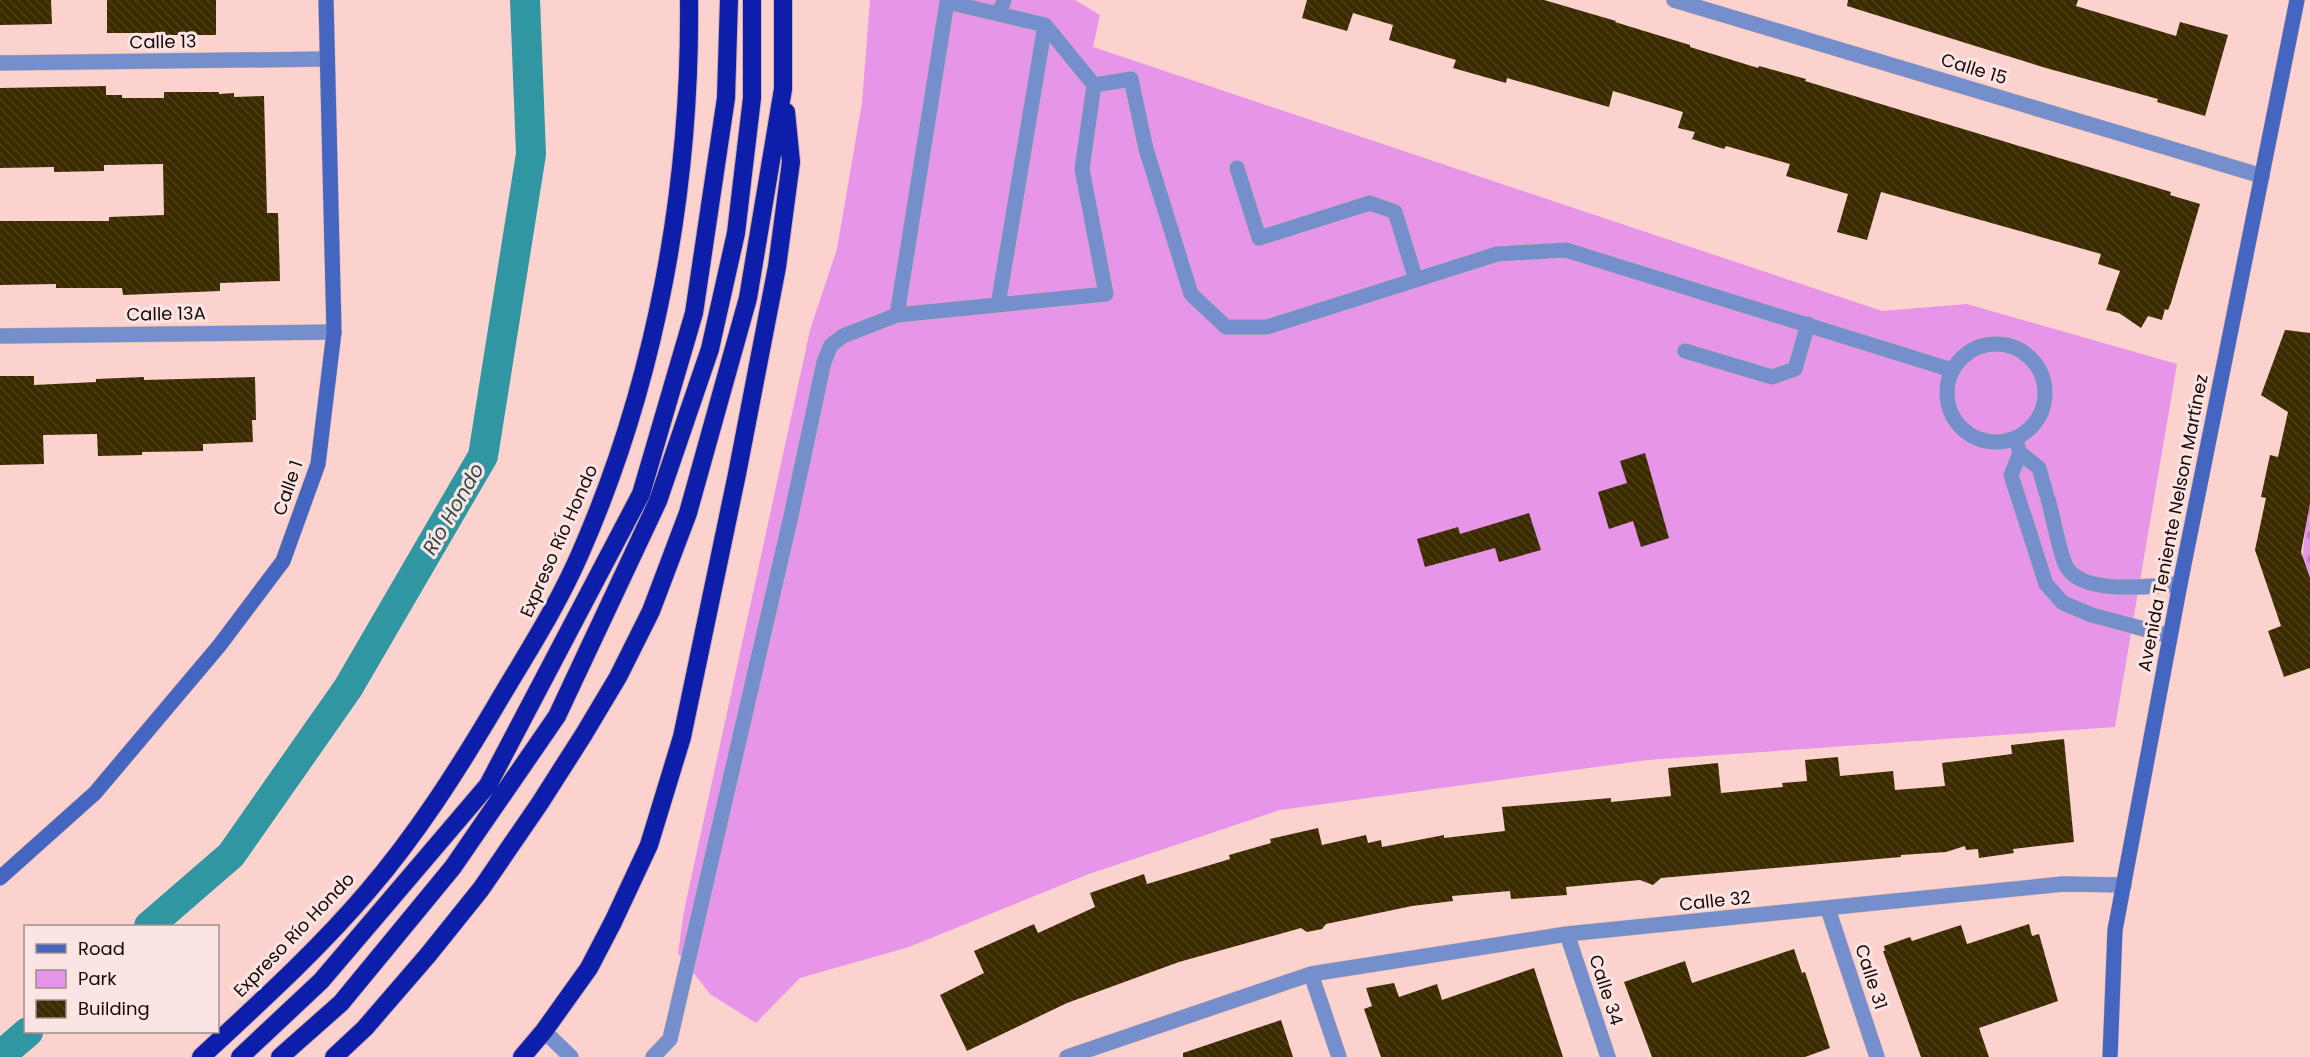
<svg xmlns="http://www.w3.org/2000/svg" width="2310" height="1057" viewBox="0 0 2310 1057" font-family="Poppins,sans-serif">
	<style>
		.cemetery { fill: url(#cemetery-stones) }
		.green { fill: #e795e9 }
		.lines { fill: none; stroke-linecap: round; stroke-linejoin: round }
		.canal { stroke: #3096a1; stroke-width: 30 }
		.building { fill: url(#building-back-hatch) }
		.lane-casing { stroke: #d2aeaa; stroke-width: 16 }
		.street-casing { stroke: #d2aeaa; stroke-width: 16 }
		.secondary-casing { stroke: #d2aeaa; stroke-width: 16 }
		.highway-casing { stroke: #d2aeaa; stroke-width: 20 }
		.lane { stroke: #758fcc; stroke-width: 15 }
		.street { stroke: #758fcc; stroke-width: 15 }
		.secondary { stroke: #4466c0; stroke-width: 15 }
		.highway { stroke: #0d1eaa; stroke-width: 18 }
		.labels { text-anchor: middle; stroke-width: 6; stroke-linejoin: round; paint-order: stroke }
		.street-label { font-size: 18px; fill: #190908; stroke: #fae5e2 }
		.water-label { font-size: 20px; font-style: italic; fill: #2c4b4f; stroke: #fae5e2 }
	</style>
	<defs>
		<pattern id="cemetery-stones" width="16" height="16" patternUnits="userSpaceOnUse" patternTransform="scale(1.5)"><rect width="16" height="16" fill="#e795e9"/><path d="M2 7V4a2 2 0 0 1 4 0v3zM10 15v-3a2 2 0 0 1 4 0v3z" fill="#c67fc6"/></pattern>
		<pattern id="building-back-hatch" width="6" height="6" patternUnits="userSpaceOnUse" patternTransform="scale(1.5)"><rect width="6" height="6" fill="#3c2b00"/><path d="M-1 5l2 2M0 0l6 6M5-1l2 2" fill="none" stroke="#4f401b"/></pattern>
	</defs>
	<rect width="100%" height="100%" fill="#fbd2cd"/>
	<!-- cemetery -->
	<path class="cemetery" d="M 2310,474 L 2310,585 L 2302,564 Z"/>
	<!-- green -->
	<path class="green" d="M 870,0 L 1075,0 L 1100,15 L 1093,47 L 1882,311 L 1967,304 L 2177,364 L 2115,727 L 1648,760 L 1280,810 L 1089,874 L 909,947 L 800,978 L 756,1023 L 710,994 L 678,953 L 684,911 L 810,330 L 837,249 L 862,103 Z"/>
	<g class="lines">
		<!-- canal -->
		<path class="canal" d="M 149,926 L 231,855 L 348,688 L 483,456 L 531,154 L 525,0
			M 0,1056 L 28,1032"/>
	</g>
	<!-- building -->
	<path class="building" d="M 0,0 L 51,0 L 52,24 L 0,25 Z
		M 107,0 L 216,0 L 216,35 L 163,35 L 163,33 L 107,33 Z
		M 1307,0 L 1544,0 L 1616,21 L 1615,22 L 1690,45 L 1690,47 L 1758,68 L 1759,66 L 1806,79 L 1805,81 L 2171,192 L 2170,195 L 2200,204 L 2171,303 L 2168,310 L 2165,309 L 2162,320 L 2148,316 L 2141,328 L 2119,313 L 2106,310 L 2120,271 L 2098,264 L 2101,254 L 1881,192 L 1867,240 L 1837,232 L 1848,194 L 1786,176 L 1790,164 L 1726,146 L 1724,149 L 1692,139 L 1695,132 L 1678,128 L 1683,112 L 1613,91 L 1609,107 L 1507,78 L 1506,83 L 1453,68 L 1456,60 L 1389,40 L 1393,25 L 1353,13 L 1347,31 L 1302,18 Z
		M 1848,0 L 2078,0 L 2076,6 L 2176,36 L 2180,22 L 2228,35 L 2205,116 L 2157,102 L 2158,99 L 2046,68 L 1847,6 Z
		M 106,86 L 106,95 L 122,95 L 122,98 L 164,98 L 164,92 L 219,92 L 219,94 L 234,93 L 234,97 L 264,96 L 267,213 L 278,213 L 280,281 L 220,283 L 220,291 L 123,295 L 122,288 L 56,288 L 56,284 L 0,285 L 0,221 L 109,221 L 109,217 L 164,215 L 163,164 L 104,165 L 104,171 L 54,172 L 54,167 L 0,168 L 0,88 Z
		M 2285,330 L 2310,333 L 2310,503 L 2301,552 L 2310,578 L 2310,668 L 2284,677 L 2268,631 L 2281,626 L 2255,550 L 2266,498 L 2261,497 L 2270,455 L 2278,457 L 2288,412 L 2261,395 Z
		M 0,376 L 34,376 L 34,385 L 96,382 L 96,379 L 144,377 L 144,380 L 255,377 L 256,420 L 252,420 L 253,442 L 203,444 L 203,451 L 142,452 L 142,455 L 98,456 L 97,434 L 43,435 L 44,464 L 0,465 Z
		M 1645,453 L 1669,538 L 1641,547 L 1633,521 L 1609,529 L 1598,492 L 1627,483 L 1620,461 Z
		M 1529,513 L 1541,550 L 1499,562 L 1495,548 L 1425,567 L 1417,539 L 1458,527 L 1460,534 Z
		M 2064,739 L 2074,842 L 2013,849 L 2014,853 L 1979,858 L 1978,849 L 1966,850 L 1965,846 L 1946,852 L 1901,855 L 1901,857 L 1661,878 L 1653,885 L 1640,880 L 1566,887 L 1567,895 L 1511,899 L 1510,891 L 1452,896 L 1453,901 L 1412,906 L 1326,924 L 1322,929 L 1307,932 L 1301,928 L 1179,962 L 1067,1003 L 967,1051 L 940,995 L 984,973 L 974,951 L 1034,924 L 1038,933 L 1095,907 L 1090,893 L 1144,874 L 1147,884 L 1230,859 L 1229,855 L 1271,843 L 1270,839 L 1318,828 L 1322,845 L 1366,835 L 1368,843 L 1381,840 L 1382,847 L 1444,835 L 1444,838 L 1505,831 L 1502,807 L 1611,798 L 1611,802 L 1671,796 L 1668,768 L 1718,763 L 1721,793 L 1783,787 L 1782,783 L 1807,781 L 1805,760 L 1838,757 L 1840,776 L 1893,771 L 1895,790 L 1945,786 L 1942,763 L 2012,754 L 2011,745 Z
		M 2029,924 L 2032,936 L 2039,934 L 2058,1001 L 1979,1028 L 1989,1057 L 1921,1057 L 1883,951 L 1885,951 L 1884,946 L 1910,937 L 1912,941 L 1961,925 L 1967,944 Z
		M 1794,949 L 1802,973 L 1805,972 L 1830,1048 L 1805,1057 L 1652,1057 L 1624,982 L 1685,961 L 1692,983 Z
		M 1534,968 L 1563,1057 L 1381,1057 L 1364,1009 L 1372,1006 L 1366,988 L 1394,983 L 1399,997 L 1437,984 L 1442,1000 Z
		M 1281,1020 L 1293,1057 L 1183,1057 L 1183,1053 Z"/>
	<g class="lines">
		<!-- lane casing -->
		<g class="lane-casing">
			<path id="lane" d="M 999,14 L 1004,0
				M 1094,85 L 1131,79 L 1146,149 L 1191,294 L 1226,327 L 1267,327 L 1497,254 L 1566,250 L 1952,370
				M 1237,168 L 1259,238 L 1370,203 L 1395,212 L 1416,280
				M 897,315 L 947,2 L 1045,25 L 998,305
				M1947 393a49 49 0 1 1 98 0a49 49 0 1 1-98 0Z
				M 1685,351 L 1772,377 L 1795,369 L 1808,324
				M 2015,438 L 2020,453 L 2011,475 L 2046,584 L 2063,603 L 2092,615 L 2170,636
				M 2020,453 L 2039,468 L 2046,493
				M 2048,499 C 2053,516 2059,552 2066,566 C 2082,596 2151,586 2180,584
				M 544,1031 L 571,1057
				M 653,1057 L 670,1039 L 791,516 L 824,362 L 831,345 L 843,336 L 897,315 L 1106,294 L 1082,169 L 1094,85 L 1045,25"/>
		</g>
		<!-- street casing -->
		<g class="street-casing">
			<path id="street" d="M 1674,0 L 2262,176
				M 0,63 L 327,59
				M 0,336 L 334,332
				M 1828,909 L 1877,1057
				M 1567,934 L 1608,1057
				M 1311,974 L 1339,1057
				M 1067,1057 L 1311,974 L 1567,934 L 2063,884 L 2124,885"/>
		</g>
		<!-- secondary casing -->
		<g class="secondary-casing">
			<path id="secondary" d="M 0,878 L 95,793 L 219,646 L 283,561 L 318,464 L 334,332 L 326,0
				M 2110,1057 L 2115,930 L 2180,584 L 2297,0"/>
		</g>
		<!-- highway casing -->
		<g class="highway-casing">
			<path id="highway" d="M 201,1057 C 258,1004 318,950 368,891 C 417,834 457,771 495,707 C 525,656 557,607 580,554 C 656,381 691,188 689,0
				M 240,1057 L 321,981 L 488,785 L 641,494 L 694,313 L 726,98 L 729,0
				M 280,1057 L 341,1003 L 453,867 L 557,716 L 658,501 L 710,349 L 736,233 L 752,98 L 752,0
				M 334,1057 L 365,1028 L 428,955 L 481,889 L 540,803 L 584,734 L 618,677 L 651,611 L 688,513 L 748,298 L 783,89 L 783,0
				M 522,1057 L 544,1031 L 589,968 L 613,922 L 649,845 L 682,737 L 737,474 L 777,267 L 791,162 L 786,112"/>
		</g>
		<!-- lane -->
		<use href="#lane" class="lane"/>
		<!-- street -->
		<use href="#street" class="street"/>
		<!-- secondary -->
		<use href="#secondary" class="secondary"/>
		<!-- highway -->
		<use href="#highway" class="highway"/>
	</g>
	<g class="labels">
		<!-- street labels -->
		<g class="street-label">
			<text transform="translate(163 42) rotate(-1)" y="6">Calle 13</text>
			<text transform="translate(1974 69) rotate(17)" y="6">Calle 15</text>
			<text transform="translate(166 314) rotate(-1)" y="6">Calle 13A</text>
			<text transform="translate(288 488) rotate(-71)" y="6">Calle 1</text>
			<text transform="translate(2173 523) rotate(-79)" y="6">Avenida Teniente Nelson Martínez</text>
			<text transform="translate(559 541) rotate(-66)" y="6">Expreso Río Hondo</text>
			<text transform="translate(1715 901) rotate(-6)" y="6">Calle 32</text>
			<text transform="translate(294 935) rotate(-46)" y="6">Expreso Río Hondo</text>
			<text transform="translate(1871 977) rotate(72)" y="6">Calle 31</text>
			<text transform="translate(1606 990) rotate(72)" y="6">Calle 34</text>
		</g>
		<!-- water labels -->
		<g class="water-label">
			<text transform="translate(453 509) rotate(-60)" y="7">Río Hondo</text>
		</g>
	</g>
	<!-- legend -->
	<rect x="24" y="925" width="195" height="108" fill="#fae5e2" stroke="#a08d8b" stroke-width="1.5"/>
	<rect x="36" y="944" width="30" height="9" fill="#4466c0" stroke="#a08d8b" stroke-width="1.5"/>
	<text x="78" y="955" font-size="18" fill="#190908">Road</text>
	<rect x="36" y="970" width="30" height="18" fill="#e795e9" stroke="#a08d8b" stroke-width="1.5"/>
	<text x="78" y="985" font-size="18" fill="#190908">Park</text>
	<rect x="36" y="1000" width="30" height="18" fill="url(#building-back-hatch)" stroke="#a08d8b" stroke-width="1.5"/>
	<text x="78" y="1015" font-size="18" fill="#190908">Building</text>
</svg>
